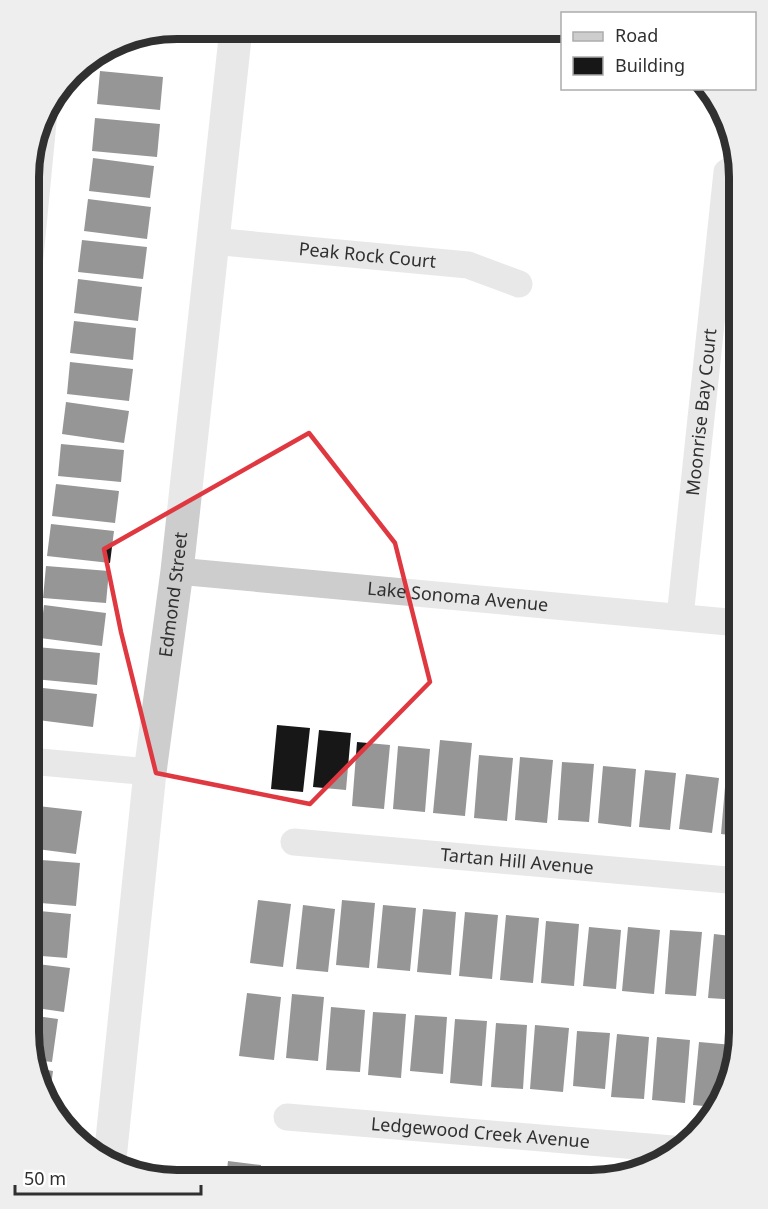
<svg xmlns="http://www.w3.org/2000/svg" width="768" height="1209" viewBox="0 0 768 1209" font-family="'Noto Sans',sans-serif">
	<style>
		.building { fill: #171717 }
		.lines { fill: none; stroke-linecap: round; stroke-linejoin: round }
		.minor { stroke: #cdcdcd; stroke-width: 27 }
		.tertiary { stroke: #cdcdcd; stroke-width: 33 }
		.marked { fill: none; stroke: #e03840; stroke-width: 4.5; stroke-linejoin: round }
		.labels { text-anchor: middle; stroke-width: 6; stroke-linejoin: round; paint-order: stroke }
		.street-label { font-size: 18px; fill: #303030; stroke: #fff }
		.rim { fill: none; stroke: #303030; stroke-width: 8 }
	</style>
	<rect width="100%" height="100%" fill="#fff"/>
	<!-- building -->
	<path class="building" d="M 100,71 L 163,77 L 160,110 L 97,104 Z
		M 95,118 L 160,124 L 157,157 L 92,151 Z
		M 93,158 L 154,166 L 150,198 L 89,191 Z
		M 88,199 L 151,207 L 147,239 L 84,231 Z
		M 82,240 L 147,247 L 143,279 L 78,272 Z
		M 78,279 L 142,287 L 138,321 L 74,313 Z
		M 74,321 L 136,328 L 133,360 L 70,353 Z
		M 70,362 L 133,369 L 129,401 L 67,394 Z
		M 66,402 L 129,411 L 124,443 L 62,434 Z
		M 61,444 L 124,450 L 121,482 L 58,476 Z
		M 56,484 L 119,491 L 115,523 L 52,516 Z
		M 51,524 L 114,531 L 110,563 L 47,556 Z
		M 46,566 L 109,571 L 106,603 L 43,598 Z
		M 44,605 L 106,613 L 102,646 L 40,638 Z
		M 37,647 L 100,653 L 97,685 L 34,679 Z
		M 34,687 L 97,694 L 93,727 L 30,719 Z
		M 277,725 L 310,728 L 303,792 L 271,789 Z
		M 319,730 L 351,733 L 346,790 L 313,787 Z
		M 440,740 L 472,743 L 465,816 L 433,813 Z
		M 357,742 L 390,745 L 384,809 L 352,806 Z
		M 398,746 L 430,749 L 425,812 L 393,809 Z
		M 479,755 L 513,758 L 507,821 L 474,818 Z
		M 520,757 L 553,760 L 547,823 L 515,820 Z
		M 562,762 L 594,764 L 589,822 L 558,820 Z
		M 603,766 L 636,769 L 631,827 L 598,823 Z
		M 645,770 L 676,773 L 670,830 L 639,827 Z
		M 686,774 L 719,778 L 712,833 L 679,829 Z
		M 726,775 L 739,777 L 739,836 L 721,834 Z
		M 29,805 L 82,811 L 76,854 L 29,848 Z
		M 29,859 L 80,863 L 76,906 L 29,902 Z
		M 258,900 L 291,904 L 283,967 L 250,963 Z
		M 342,900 L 375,903 L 369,968 L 336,965 Z
		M 303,905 L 335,909 L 328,972 L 296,969 Z
		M 383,905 L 416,908 L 410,971 L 377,968 Z
		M 423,909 L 456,912 L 451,975 L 417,972 Z
		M 29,910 L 71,914 L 67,958 L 29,955 Z
		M 465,912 L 498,915 L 492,979 L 459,976 Z
		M 506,915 L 539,918 L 533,983 L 500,980 Z
		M 546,921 L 579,924 L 574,986 L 541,983 Z
		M 589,927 L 621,930 L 616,989 L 583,986 Z
		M 628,927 L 660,930 L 654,994 L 622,991 Z
		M 670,930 L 702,932 L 696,996 L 665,994 Z
		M 714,934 L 739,937 L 739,1000 L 708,998 Z
		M 29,963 L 70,968 L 64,1012 L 29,1007 Z
		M 247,993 L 281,997 L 274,1060 L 239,1056 Z
		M 292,994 L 324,997 L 318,1061 L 286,1058 Z
		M 331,1007 L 365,1010 L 360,1072 L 326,1070 Z
		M 373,1012 L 406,1014 L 401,1078 L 368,1075 Z
		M 29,1015 L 58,1019 L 52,1062 L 34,1060 L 29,1032 Z
		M 415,1015 L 447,1017 L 443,1074 L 410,1071 Z
		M 455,1019 L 487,1021 L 482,1086 L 450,1083 Z
		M 496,1023 L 527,1025 L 523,1089 L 491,1087 Z
		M 535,1025 L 569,1028 L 563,1092 L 530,1089 Z
		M 577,1031 L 610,1033 L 605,1089 L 573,1086 Z
		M 617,1034 L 649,1037 L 644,1099 L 611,1097 Z
		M 657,1037 L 690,1040 L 685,1103 L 652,1100 Z
		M 699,1042 L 733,1045 L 731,1063 L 715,1107 L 693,1105 Z
		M 36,1068 L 53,1071 L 49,1101 L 40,1089 Z
		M 228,1161 L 261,1165 L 260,1179 L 226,1179 Z
		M 317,1166 L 350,1169 L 349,1180 L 316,1180 Z
		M 358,1170 L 390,1174 L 390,1180 L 357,1180 Z
		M 274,1171 L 307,1174 L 306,1180 L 273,1180 Z
		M 398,1174 L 431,1177 L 431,1180 L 398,1180 Z"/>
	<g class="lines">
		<!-- minor -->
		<g class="minor">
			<path id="s1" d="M 212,241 L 468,265 L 519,284"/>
			<path d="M 30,257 L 44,112"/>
			<path id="s2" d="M 177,571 L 739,623"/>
			<path id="s3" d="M 680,617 L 727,172"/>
			<path d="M 29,761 L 150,772"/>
			<path id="s4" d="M 294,842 L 739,881"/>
			<path id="s5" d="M 287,1117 L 673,1149"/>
		</g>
		<!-- tertiary -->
		<path class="tertiary" id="s6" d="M 110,1159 L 150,772 L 177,571 L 236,29"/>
	</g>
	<!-- marked area -->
	<path d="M0 0H768V1209H0ZM 309,433 L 395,543 L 430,682 L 310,804 L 156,773 L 121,632 L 104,549 Z" fill="#fff" fill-opacity=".55" fill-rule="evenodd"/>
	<path class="marked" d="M 309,433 L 395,543 L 430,682 L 310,804 L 156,773 L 121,632 L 104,549 Z"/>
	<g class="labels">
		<!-- street labels -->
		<g class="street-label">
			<text dy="6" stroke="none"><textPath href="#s1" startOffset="156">Peak Rock Court</textPath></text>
			<text dy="6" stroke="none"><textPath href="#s3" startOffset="206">Moonrise Bay Court</textPath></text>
			<text dy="6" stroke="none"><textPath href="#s6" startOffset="568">Edmond Street</textPath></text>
			<text dy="6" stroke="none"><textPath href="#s2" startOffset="282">Lake Sonoma Avenue</textPath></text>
			<text dy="6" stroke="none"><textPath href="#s4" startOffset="224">Tartan Hill Avenue</textPath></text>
			<text dy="6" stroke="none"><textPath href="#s5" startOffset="194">Ledgewood Creek Avenue</textPath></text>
		</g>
	</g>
	<!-- crop -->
	<path d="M0 0H768V1209H0ZM177 39H591A138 138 0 0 1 729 177V1032A138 138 0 0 1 591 1170H177A138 138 0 0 1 39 1032V177A138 138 0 0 1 177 39Z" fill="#eee" fill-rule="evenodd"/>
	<path class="rim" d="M177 39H591A138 138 0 0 1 729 177V1032A138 138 0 0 1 591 1170H177A138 138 0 0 1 39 1032V177A138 138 0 0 1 177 39Z"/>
	<!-- legend -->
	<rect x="561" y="12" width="195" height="78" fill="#ffffff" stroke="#acacac" stroke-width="1.5"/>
	<rect x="573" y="32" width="30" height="9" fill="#cdcdcd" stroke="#acacac" stroke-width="1.5"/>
	<text x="615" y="42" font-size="18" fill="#303030">Road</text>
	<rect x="573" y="57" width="30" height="18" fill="#171717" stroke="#acacac" stroke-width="1.5"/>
	<text x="615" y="72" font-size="18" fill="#303030">Building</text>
	<!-- scale -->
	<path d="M15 1185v9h186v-9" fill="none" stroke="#303030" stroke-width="3"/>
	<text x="24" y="1185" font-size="18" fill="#303030" stroke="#ffffff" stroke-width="4.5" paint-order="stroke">50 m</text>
</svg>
